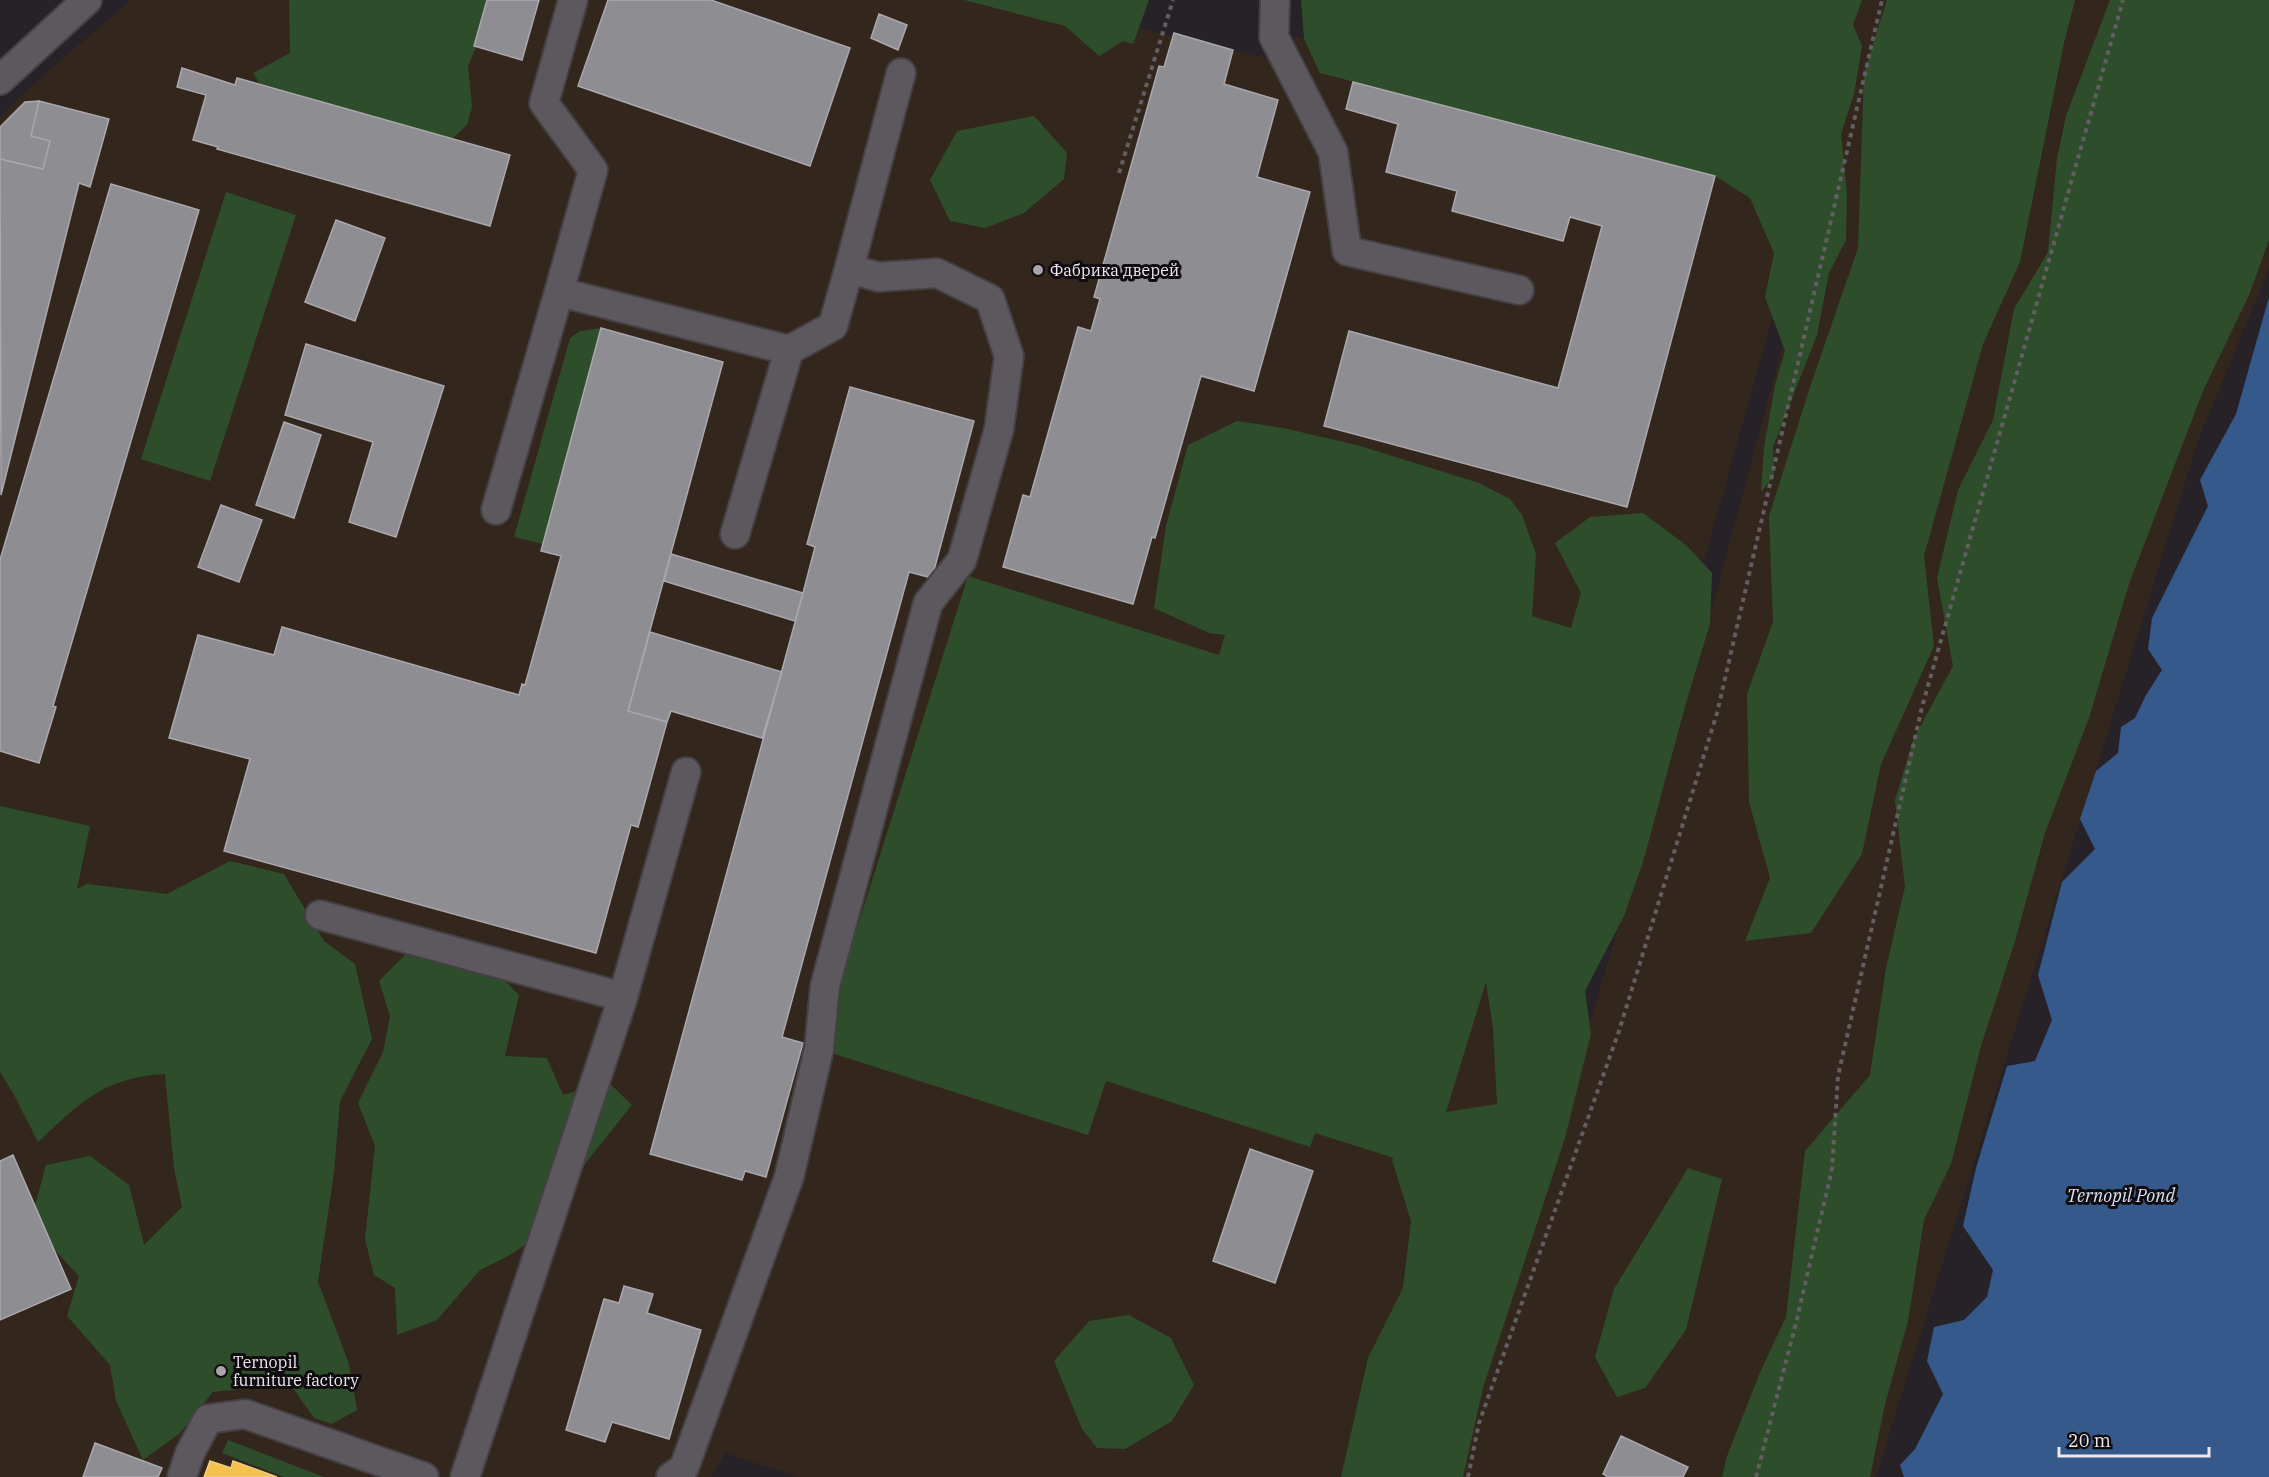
<svg xmlns="http://www.w3.org/2000/svg" width="2269" height="1477" viewBox="0 0 2269 1477" font-family="'IBM Plex Serif',serif">
	<style>
		.industrial { fill: #33271d }
		.green { fill: #2e4d2b; fill-rule: evenodd }
		.water { fill: #35598b }
		.homes { fill: #f2c14e; stroke: #f1cd7e; stroke-width: 1.5 }
		.industry { fill: #8d8d92; stroke: #aaa8ae; stroke-width: 1.5 }
		.lines { fill: none; stroke-linecap: round; stroke-linejoin: round }
		.lane-casing { stroke: #444044; stroke-width: 32 }
		.path { stroke: #625e62; stroke-width: 4; stroke-dasharray: 4.5 4.5; stroke-linecap: butt }
		.lane { stroke: #5d585d; stroke-width: 28 }
		.poi-dot { fill: #a8a3a9; stroke: #0f0b0f; stroke-width: 2 }
		.labels { text-anchor: middle; stroke-width: 6; stroke-linejoin: round; paint-order: stroke }
		.poi-label { font-size: 16px; fill: #eee8ee; stroke: #0f0b0f; text-anchor: start }
		.water-label { font-size: 18px; font-style: italic; fill: #d6e2f3; stroke: #0f0b0f }
	</style>
	<rect width="100%" height="100%" fill="#272228"/>
	<!-- industrial -->
	<path class="industrial" d="M 131,0 L 1019,0 L 1287,63 L 1295,36 L 1806,197 L 1597,945 L 1432,1477 L 799,1477 L 725,1453 L 712,1477 L 0,1477 L 0,117 L 31,86 Z
		M 1379,0 L 2269,0 L 2269,269 L 2199,438 L 1876,1477 L 1455,1477 L 1704,638 L 1826,185 Z"/>
	<!-- green -->
	<path class="green" d="M 289,0 L 493,0 L 492,8 L 468,66 L 472,107 L 467,125 L 446,144 L 273,105 L 253,73 L 290,53 Z
		M 964,0 L 1149,0 L 1133,44 L 1123,41 L 1099,56 L 1065,26 Z
		M 1301,0 L 1862,0 L 1853,25 L 1862,46 L 1854,94 L 1841,134 L 1847,193 L 1846,240 L 1829,273 L 1817,335 L 1773,447 L 1774,476 L 1761,492 L 1764,447 L 1775,385 L 1785,351 L 1765,297 L 1774,253 L 1750,198 L 1715,176 L 1320,73 L 1304,39 Z
		M 1887,0 L 2075,0 L 2064,43 L 2020,262 L 1983,344 L 1924,556 L 1934,646 L 1881,764 L 1862,854 L 1811,933 L 1745,941 L 1770,878 L 1749,802 L 1747,694 L 1773,622 L 1769,516 L 1810,387 L 1858,248 L 1864,73 Z
		M 2110,0 L 2269,0 L 2269,240 L 2249,295 L 2203,391 L 2129,584 L 2089,718 L 2045,833 L 2015,941 L 1981,1046 L 1951,1164 L 1924,1220 L 1908,1321 L 1885,1404 L 1870,1477 L 1722,1477 L 1727,1456 L 1761,1370 L 1786,1317 L 1805,1151 L 1870,1075 L 1886,968 L 1905,887 L 1895,800 L 1914,738 L 1953,666 L 1937,578 L 1958,490 L 1993,420 L 2014,309 L 2048,252 L 2057,158 L 2066,116 Z
		M 1034,116 L 1067,153 L 1064,179 L 1024,213 L 985,228 L 950,221 L 930,180 L 957,131 Z
		M 226,192 L 296,215 L 210,481 L 141,459 Z
		M 601,328 L 543,544 L 514,537 L 570,338 L 580,331 Z
		M 1237,421 L 1283,428 L 1357,445 L 1479,483 L 1510,499 L 1522,515 L 1536,554 L 1532,616 L 1571,628 L 1581,593 L 1555,543 L 1590,517 L 1643,513 L 1686,545 L 1712,573 L 1710,624 L 1686,703 L 1643,862 L 1624,916 L 1585,991 L 1591,1034 L 1565,1138 L 1483,1388 L 1463,1477 L 1341,1477 L 1368,1358 L 1403,1288 L 1411,1221 L 1392,1160 L 1394,1158 L 1315,1133 L 1310,1147 L 1106,1081 L 1088,1135 L 819,1049 L 968,576 L 1219,655 L 1225,635 L 1209,633 L 1154,608 L 1166,526 L 1188,445 ZM 1486,982 L 1493,1029 L 1497,1104 L 1446,1112 Z
		M 0,806 L 90,826 L 77,889 L 87,884 L 167,894 L 230,861 L 284,874 L 324,941 L 355,964 L 372,1039 L 340,1101 L 334,1172 L 318,1282 L 349,1364 L 357,1410 L 332,1424 L 314,1418 L 290,1384 L 213,1392 L 179,1434 L 143,1460 L 116,1401 L 110,1365 L 67,1316 L 79,1276 L 30,1224 L 46,1165 L 90,1156 L 129,1185 L 144,1245 L 182,1207 L 174,1168 L 165,1074 C 104,1077 80,1103 38,1142 L 13,1093 L 0,1072 Z
		M 411,949 L 477,952 L 519,995 L 505,1056 L 547,1058 L 563,1095 L 608,1082 L 632,1105 L 580,1170 L 558,1223 L 510,1255 L 480,1270 L 437,1320 L 397,1335 L 395,1288 L 374,1275 L 365,1239 L 375,1146 L 358,1103 L 383,1052 L 390,1016 L 379,981 Z
		M 1688,1168 L 1722,1179 L 1686,1330 L 1645,1388 L 1617,1397 L 1595,1357 L 1614,1289 Z
		M 1129,1315 L 1171,1338 L 1194,1385 L 1172,1421 L 1125,1449 L 1097,1448 L 1082,1429 L 1054,1361 L 1089,1321 Z
		M 228,1440 L 324,1477 L 284,1477 L 222,1453 Z"/>
	<!-- water -->
	<path class="water" d="M 2269,297 L 2269,1477 L 1904,1477 L 1900,1465 L 1915,1449 L 1943,1394 L 1927,1361 L 1934,1327 L 1964,1320 L 1987,1297 L 1993,1270 L 1963,1226 L 1976,1168 L 2007,1066 L 2035,1061 L 2052,1020 L 2038,975 L 2062,882 L 2095,849 L 2080,819 L 2096,771 L 2118,753 L 2121,727 L 2135,718 L 2146,695 L 2162,670 L 2148,649 L 2152,618 L 2208,506 L 2200,480 L 2236,414 Z"/>
	<!-- homes -->
	<path class="homes" d="M 210,1461 L 231,1468 L 233,1461 L 277,1477 L 204,1477 Z"/>
	<!-- industry -->
	<path class="industry" d="M 487,0 L 539,0 L 522,60 L 474,46 Z
		M 608,0 L 711,0 L 850,48 L 810,166 L 578,86 Z
		M 879,14 L 907,25 L 898,50 L 871,38 Z
		M 1174,33 L 1233,50 L 1224,84 L 1278,100 L 1257,177 L 1310,192 L 1254,391 L 1201,376 L 1155,538 L 1152,537 L 1133,604 L 1003,567 L 1023,495 L 1030,497 L 1078,327 L 1091,331 L 1100,299 L 1094,297 L 1159,66 L 1164,67 Z
		M 182,68 L 235,85 L 237,78 L 510,155 L 490,226 L 217,149 L 218,147 L 193,140 L 206,95 L 177,87 Z
		M 1353,82 L 1715,176 L 1627,507 L 1324,426 L 1349,331 L 1558,388 L 1602,226 L 1570,217 L 1563,241 L 1452,211 L 1457,191 L 1386,172 L 1398,124 L 1346,109 Z
		M 39,101 L 109,119 L 90,187 L 79,183 L 1,495 L 0,159 L 43,169 L 50,141 L 31,136 Z
		M 39,101 L 31,136 L 50,141 L 43,169 L 0,159 L 0,127 L 25,102 Z
		M 111,184 L 199,210 L 53,706 L 56,707 L 39,763 L 0,751 L 0,560 Z
		M 336,220 L 385,238 L 355,321 L 305,302 Z
		M 601,328 L 723,362 L 628,711 L 667,722 L 638,827 L 631,825 L 596,953 L 224,851 L 250,759 L 169,738 L 198,635 L 274,655 L 282,627 L 519,695 L 522,684 L 525,685 L 561,556 L 541,551 Z
		M 306,344 L 444,386 L 396,537 L 349,522 L 373,442 L 285,415 Z
		M 850,387 L 974,421 L 932,578 L 909,572 L 782,1037 L 803,1043 L 766,1177 L 745,1171 L 742,1180 L 650,1154 L 803,593 L 815,547 L 807,544 Z
		M 284,422 L 321,435 L 294,518 L 256,505 Z
		M 221,505 L 262,520 L 239,582 L 198,567 Z
		M 671,554 L 803,593 L 795,621 L 664,581 Z
		M 650,632 L 782,672 L 762,738 L 671,711 L 667,722 L 628,711 Z
		M 1250,1149 L 1313,1171 L 1275,1283 L 1213,1261 Z
		M 13,1155 L 71,1289 L 0,1320 L 0,1161 Z
		M 624,1286 L 653,1294 L 647,1313 L 701,1330 L 669,1439 L 612,1422 L 605,1442 L 566,1430 L 604,1299 L 619,1303 Z
		M 1621,1436 L 1688,1467 L 1683,1477 L 1608,1477 L 1603,1474 Z
		M 95,1443 L 162,1468 L 158,1477 L 83,1477 Z"/>
	<g class="lines">
		<!-- lane casing -->
		<g class="lane-casing">
			<path id="lane" d="M 1275,0 L 1274,37 L 1333,152 L 1347,251 L 1519,290
				M 0,80 L 87,0
				M 559,292 L 593,170 L 544,103 L 573,0
				M 496,510 L 559,292 L 789,350
				M 735,534 L 789,350 L 833,326 L 849,269
				M 320,915 L 623,997
				M 182,1477 L 190,1453 L 208,1419 L 245,1414 L 424,1477
				M 465,1477 L 623,997 L 686,772
				M 671,1477 L 684,1468 L 789,1177 L 819,1049 L 825,986 L 928,603 L 962,560 L 999,429 L 1009,356 L 990,299 L 937,273 L 879,277 L 849,269 L 901,73"/>
		</g>
		<!-- path -->
		<path class="path" d="M 1119,173 L 1173,0
			M 1468,1477 L 1479,1423 L 1619,1031 L 1717,713 L 1882,0
			M 1756,1477 L 1796,1323 L 1832,1169 L 1838,1076 L 1922,707 L 2123,0"/>
		<!-- lane -->
		<use href="#lane" class="lane"/>
	</g>
	<!-- markers -->
	<g class="poi-dot">
		<circle cx="1038" cy="270" r="6"/>
		<circle cx="221" cy="1371" r="6"/>
	</g>
	<g class="labels">
		<!-- poi labels -->
		<g class="poi-label">
			<text x="1050" y="276">Фабрика дверей</text>
			<text x="233" y="1368">Ternopil<tspan x="233" dy="18">furniture factory</tspan></text>
		</g>
		<!-- water labels -->
		<g class="water-label">
			<text x="2121" y="1202">Ternopil Pond</text>
		</g>
	</g>
	<!-- scale -->
	<path d="M2059 1447v9h150v-9" fill="none" stroke="#eee8ee" stroke-width="3"/>
	<text x="2068" y="1447" font-size="18" fill="#eee8ee" stroke="#0f0b0f" stroke-width="4.5" paint-order="stroke">20 m</text>
</svg>
